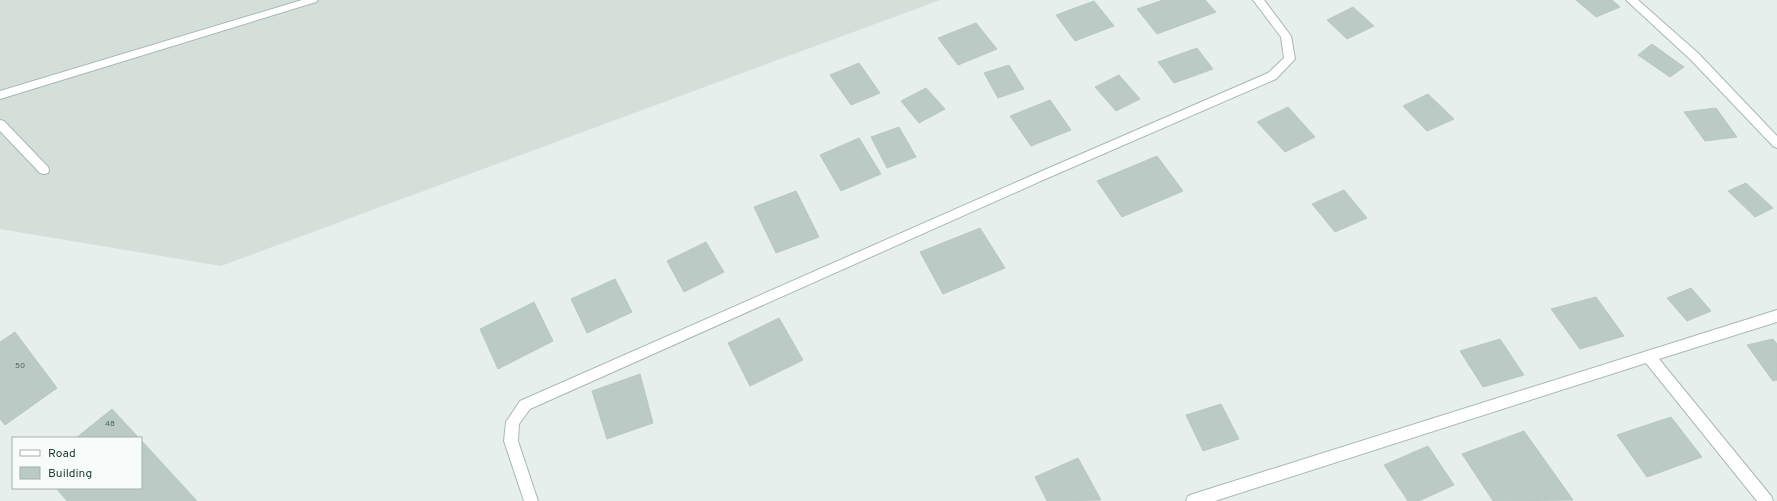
<svg xmlns="http://www.w3.org/2000/svg" width="1777" height="501" viewBox="0 0 1777 501" font-family="Overpass,sans-serif">
	<style>
		.built { fill: #d4dfda }
		.building { fill: #bbcac4; stroke: #b8c9c2 }
		.lines { fill: none; stroke-linecap: round; stroke-linejoin: round }
		.service-casing { stroke: #a8b8b2; stroke-width: 2 }
		.minor-casing { stroke: #a8b8b2; stroke-width: 2 }
		.service { fill: #fff; fill-rule: evenodd }
		.minor { fill: #fff; fill-rule: evenodd }
		.labels { text-anchor: middle; stroke-width: 3.5; stroke-linejoin: round; paint-order: stroke }
		.number-label { font-size: 8px; fill: #4a645c }
	</style>
	<rect width="100%" height="100%" fill="#e6efeb"/>
	<!-- built -->
	<path class="built" d="M 0,0 L 940,0 L 221,266 L 0,229 Z"/>
	<!-- building -->
	<path class="building" d="M 1163,0 L 1205,0 L 1216,12 L 1157,34 L 1137,9 Z
		M 1576,0 L 1612,0 L 1620,7 L 1596,17 Z
		M 1094,1 L 1114,26 L 1075,41 L 1056,15 Z
		M 1353,7 L 1374,26 L 1347,39 L 1327,20 Z
		M 976,23 L 997,49 L 958,65 L 938,38 Z
		M 1652,44 L 1684,67 L 1670,77 L 1638,55 Z
		M 1197,48 L 1213,69 L 1174,83 L 1158,62 Z
		M 859,63 L 880,93 L 851,105 L 830,75 Z
		M 1009,65 L 1024,89 L 998,98 L 984,73 Z
		M 1119,75 L 1140,99 L 1116,111 L 1095,87 Z
		M 926,88 L 945,109 L 919,123 L 901,101 Z
		M 1428,94 L 1454,119 L 1427,131 L 1403,106 Z
		M 1050,100 L 1071,130 L 1031,146 L 1010,116 Z
		M 1288,107 L 1315,137 L 1285,152 L 1257,122 Z
		M 1716,108 L 1737,137 L 1705,141 L 1684,112 Z
		M 899,127 L 916,157 L 887,168 L 871,137 Z
		M 859,138 L 881,174 L 841,191 L 820,155 Z
		M 1157,156 L 1183,191 L 1122,217 L 1097,181 Z
		M 1746,183 L 1773,208 L 1755,217 L 1728,191 Z
		M 1344,190 L 1367,218 L 1335,232 L 1312,204 Z
		M 796,191 L 819,237 L 776,253 L 754,207 Z
		M 980,228 L 1005,268 L 943,294 L 920,252 Z
		M 706,242 L 724,272 L 684,292 L 667,261 Z
		M 615,279 L 632,312 L 587,333 L 571,299 Z
		M 1691,288 L 1711,311 L 1687,321 L 1667,298 Z
		M 1596,297 L 1624,336 L 1580,349 L 1551,309 Z
		M 534,302 L 553,341 L 498,369 L 480,329 Z
		M 779,318 L 803,360 L 750,386 L 728,343 Z
		M 15,332 L 57,388 L 5,425 L 0,419 L 0,342 Z
		M 1500,339 L 1524,375 L 1483,387 L 1460,351 Z
		M 1773,339 L 1777,344 L 1777,380 L 1773,381 L 1747,345 Z
		M 640,374 L 653,423 L 607,439 L 592,391 Z
		M 1221,404 L 1239,439 L 1203,451 L 1186,415 Z
		M 112,409 L 139,438 L 76,438 Z
		M 1671,417 L 1702,457 L 1647,477 L 1617,435 Z
		M 1524,431 L 1573,500 L 1493,501 L 1462,454 Z
		M 141,440 L 197,501 L 67,501 L 56,488 L 141,488 Z
		M 1428,446 L 1454,485 L 1419,501 L 1408,501 L 1384,465 Z
		M 1078,458 L 1101,500 L 1047,501 L 1035,477 Z"/>
	<g class="lines">
		<!-- service casing -->
		<g class="service-casing">
			<path id="service" d="M 302,0 L 318,0 L 316,2 L 0,99 L 0,91 Z
				M 0,120 L 4,121 L 48,167 L 49,170 L 48,173 L 44,174 L 40,173 L 0,131 Z"/>
		</g>
		<!-- minor casing -->
		<g class="minor-casing">
			<path id="minor" d="M 1253,0 L 1264,0 L 1291,36 L 1295,59 L 1276,79 L 1050,177 L 530,409 L 519,424 L 518,441 L 538,501 L 524,501 L 504,441 L 506,422 L 520,401 L 1042,171 L 1268,73 L 1284,58 L 1281,37 Z
				M 1626,0 L 1638,0 L 1699,54 L 1777,136 L 1777,148 L 1773,146 L 1691,60 Z
				M 1777,310 L 1777,322 L 1659,359 L 1771,496 L 1773,501 L 1757,501 L 1646,363 L 1215,501 L 1186,501 L 1188,496 L 1193,494 Z"/>
		</g>
		<!-- service -->
		<use href="#service" class="service"/>
		<!-- minor -->
		<use href="#minor" class="minor"/>
	</g>
	<g class="labels">
		<!-- number labels -->
		<g class="number-label">
			<text x="20" y="368">50</text>
			<text x="110" y="426">48</text>
		</g>
	</g>
	<!-- legend -->
	<rect x="12" y="437" width="130" height="52" fill="#f7fbf9" stroke="#a3b1ad"/>
	<rect x="20" y="450" width="20" height="6" fill="#ffffff" stroke="#a3b1ad"/>
	<text x="48" y="457" font-size="12" fill="#24423a">Road</text>
	<rect x="20" y="467" width="20" height="12" fill="#bbcac4" stroke="#a3b1ad"/>
	<text x="48" y="477" font-size="12" fill="#24423a">Building</text>
</svg>
